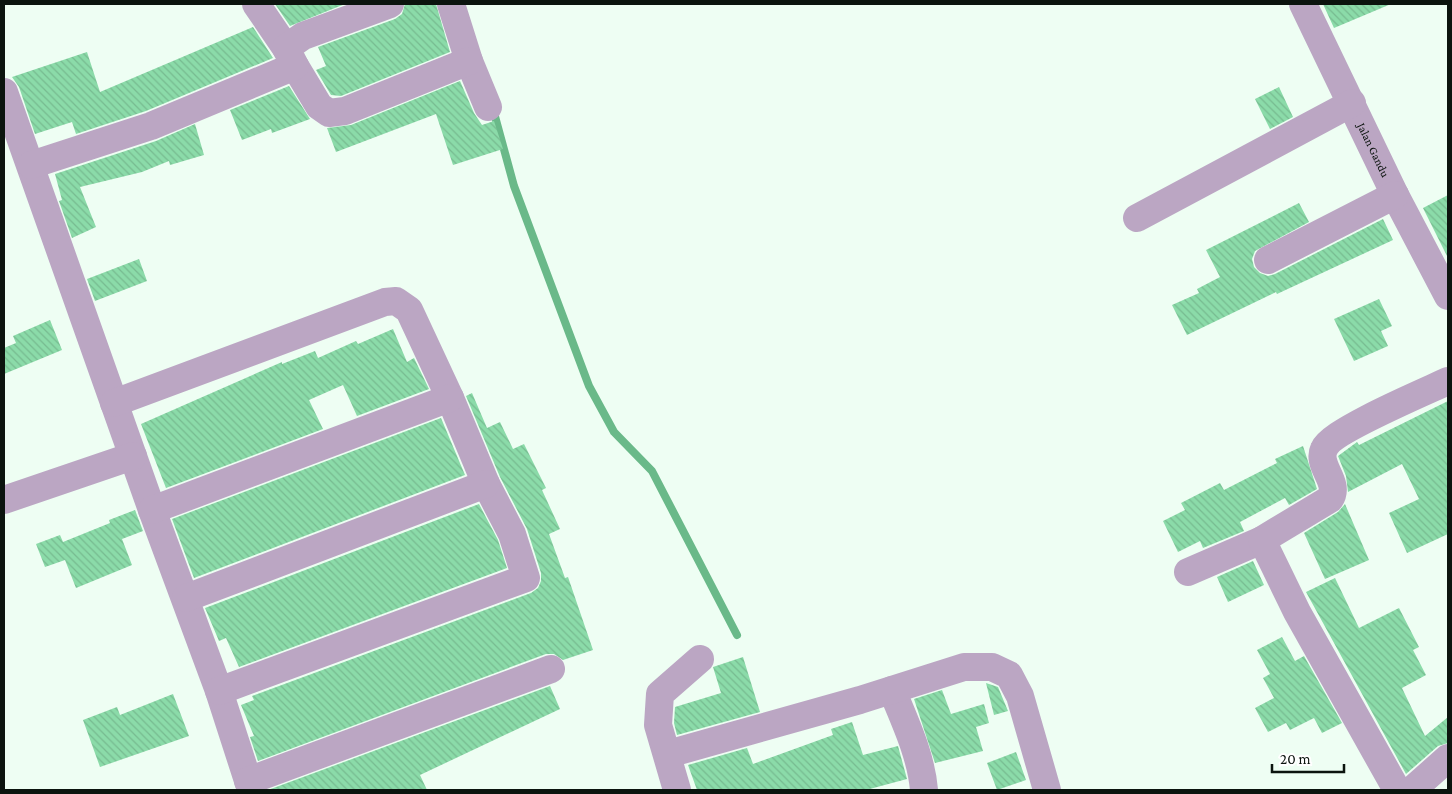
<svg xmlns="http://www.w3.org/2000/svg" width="1452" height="794" viewBox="0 0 1452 794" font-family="'Crimson Pro',serif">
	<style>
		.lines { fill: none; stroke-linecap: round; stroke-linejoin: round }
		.stream { stroke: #6ab989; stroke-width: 8 }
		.building { fill: url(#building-back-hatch) }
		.minor { stroke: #bba6c3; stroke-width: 28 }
		.labels { text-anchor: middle; stroke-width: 5; stroke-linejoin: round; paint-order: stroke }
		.street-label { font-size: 12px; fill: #0b140e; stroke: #fff }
	</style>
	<defs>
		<pattern id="building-back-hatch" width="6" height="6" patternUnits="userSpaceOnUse" patternTransform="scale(1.25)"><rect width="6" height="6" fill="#8bdba9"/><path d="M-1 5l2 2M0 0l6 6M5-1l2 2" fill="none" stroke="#77bb90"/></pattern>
	</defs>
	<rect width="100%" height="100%" fill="#eefef3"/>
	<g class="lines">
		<!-- stream -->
		<path class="stream" d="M 493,109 L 514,186 L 589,386 L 614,432 L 652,471 L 737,635"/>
	</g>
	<!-- building -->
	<path class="building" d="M 275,4 L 345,4 L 290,26 Z
		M 405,4 L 436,4 L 450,52 L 341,96 L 331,95 L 316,70 L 326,66 L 318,47 L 395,19 L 402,14 Z
		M 1323,4 L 1391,4 L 1334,28 Z
		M 253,27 L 273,58 L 146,111 L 76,134 L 72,122 L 35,134 L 19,87 L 12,77 L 87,52 L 100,92 Z
		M 460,81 L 474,113 L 482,125 L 494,121 L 503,149 L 453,165 L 436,114 L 336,152 L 327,128 L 351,125 Z
		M 289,86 L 310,119 L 272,133 L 271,129 L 242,140 L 230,110 Z
		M 1279,87 L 1293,117 L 1270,129 L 1255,99 Z
		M 195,124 L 204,155 L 170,165 L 169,161 L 142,172 L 80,187 L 96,227 L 72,238 L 59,201 L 62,200 L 55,174 L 156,141 Z
		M 1448,195 L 1448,258 L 1423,208 Z
		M 1299,203 L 1309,222 L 1255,251 L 1252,259 L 1254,267 L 1260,273 L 1268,276 L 1275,274 L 1383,219 L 1393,240 L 1277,294 L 1276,292 L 1187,335 L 1172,305 L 1199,293 L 1197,289 L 1220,277 L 1206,250 Z
		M 139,259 L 147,281 L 95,301 L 87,279 Z
		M 1379,299 L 1392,326 L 1381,331 L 1388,346 L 1354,361 L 1334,319 Z
		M 50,320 L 62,350 L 4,374 L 4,348 L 16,343 L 13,336 Z
		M 393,329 L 407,362 L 414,358 L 429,389 L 357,416 L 343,385 L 309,400 L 323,429 L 166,488 L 141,424 L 282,362 L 282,364 L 315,351 L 318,358 L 356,341 L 358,344 Z
		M 472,393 L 487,428 L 500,422 L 513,449 L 524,444 L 546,488 L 542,490 L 560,529 L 549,534 L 565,578 L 568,577 L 593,650 L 563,660 L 554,654 L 546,654 L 258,761 L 250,737 L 254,736 L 241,705 L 254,700 L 252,696 L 531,593 L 538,588 L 541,581 L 541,573 L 527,529 L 500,477 L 466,396 Z
		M 1448,401 L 1448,534 L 1407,553 L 1389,513 L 1419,499 L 1402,464 L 1348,492 L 1346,476 L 1338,456 L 1357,442 L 1359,445 Z
		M 441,418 L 465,475 L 194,578 L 172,519 Z
		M 1303,446 L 1317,489 L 1289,505 L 1285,498 L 1240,522 L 1244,531 L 1203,548 L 1200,541 L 1178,552 L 1163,521 L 1185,510 L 1181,503 L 1220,483 L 1224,490 L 1277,463 L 1275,459 Z
		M 479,504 L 498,540 L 507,568 L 239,667 L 226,638 L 219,641 L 205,608 Z
		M 1345,504 L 1369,560 L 1325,579 L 1304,533 L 1338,512 Z
		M 135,510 L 143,531 L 122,539 L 132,565 L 76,588 L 65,560 L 45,567 L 36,544 L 60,535 L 63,542 L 110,523 L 109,520 Z
		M 1253,561 L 1264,585 L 1228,602 L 1217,577 Z
		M 1335,578 L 1359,628 L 1399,608 L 1419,647 L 1413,650 L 1426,675 L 1402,688 L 1425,736 L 1448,717 L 1448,743 L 1438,746 L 1406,774 L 1306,592 Z
		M 1282,637 L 1295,661 L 1304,656 L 1342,723 L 1322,733 L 1314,718 L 1290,730 L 1286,723 L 1268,732 L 1255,708 L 1274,698 L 1263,678 L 1270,674 L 1257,650 Z
		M 743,657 L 760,712 L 677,735 L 674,723 L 675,707 L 721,693 L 713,667 Z
		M 986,683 L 998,687 L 1008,711 L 994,715 Z
		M 550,686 L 560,709 L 420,775 L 427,790 L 268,790 Z
		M 942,690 L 951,714 L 984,704 L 989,723 L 976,727 L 983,751 L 935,763 L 914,699 Z
		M 173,694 L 189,736 L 100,767 L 83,720 L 117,707 L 120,715 Z
		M 852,722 L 863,755 L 898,746 L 907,779 L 866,790 L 697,790 L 688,765 L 747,748 L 753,764 L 833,735 L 831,729 Z
		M 1016,752 L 1026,780 L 997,790 L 987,763 Z"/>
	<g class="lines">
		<!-- minor -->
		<g class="minor">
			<path d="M 256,4 L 286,48"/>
			<path d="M 451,4 L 469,61 L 488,107"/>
			<path id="s1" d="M 1303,4 L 1395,195 L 1448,296"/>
			<path d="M 295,66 L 319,106 L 329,113 L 345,111 L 469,61"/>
			<path d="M 4,92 L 152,510 L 219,691 L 251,790"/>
			<path d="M 31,165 L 151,126 L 295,66 L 286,48 L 303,36 L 390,4"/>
			<path d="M 1137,218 L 1352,103"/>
			<path d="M 1268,260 L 1395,195"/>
			<path d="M 114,403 L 385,302 L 396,301 L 409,310 L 450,398 L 486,484 L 512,534 L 526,578 L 219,691"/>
			<path d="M 4,500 L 133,456"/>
			<path d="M 152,510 L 450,398"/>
			<path d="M 1188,572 L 1262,540"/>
			<path d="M 186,598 L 486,484"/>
			<path d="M 892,690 C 905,722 921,755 924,790"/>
			<path d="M 668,754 L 860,700 L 964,667 L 992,667 L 1009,675 L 1020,696 L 1047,790"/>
			<path d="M 248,781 L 551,669"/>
			<path d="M 677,790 L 658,725 L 660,694 L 700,659"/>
			<path d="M 1397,790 L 1297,612 L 1262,540 L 1330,499 C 1341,482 1316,466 1324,449 C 1331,431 1427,391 1448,381"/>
			<path d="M 1412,790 L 1448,758"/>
		</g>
	</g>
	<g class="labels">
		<!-- street labels -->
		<g class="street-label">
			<text dy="4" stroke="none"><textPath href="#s1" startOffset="162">Jalan Gandu</textPath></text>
		</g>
	</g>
	<!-- border -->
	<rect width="1452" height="794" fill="none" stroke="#0b140e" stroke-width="10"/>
	<!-- scale -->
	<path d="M1272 764v8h72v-8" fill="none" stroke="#0b140e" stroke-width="2.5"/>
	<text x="1280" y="764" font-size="15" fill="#0b140e" stroke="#ffffff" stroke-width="4" paint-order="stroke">20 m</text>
</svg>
